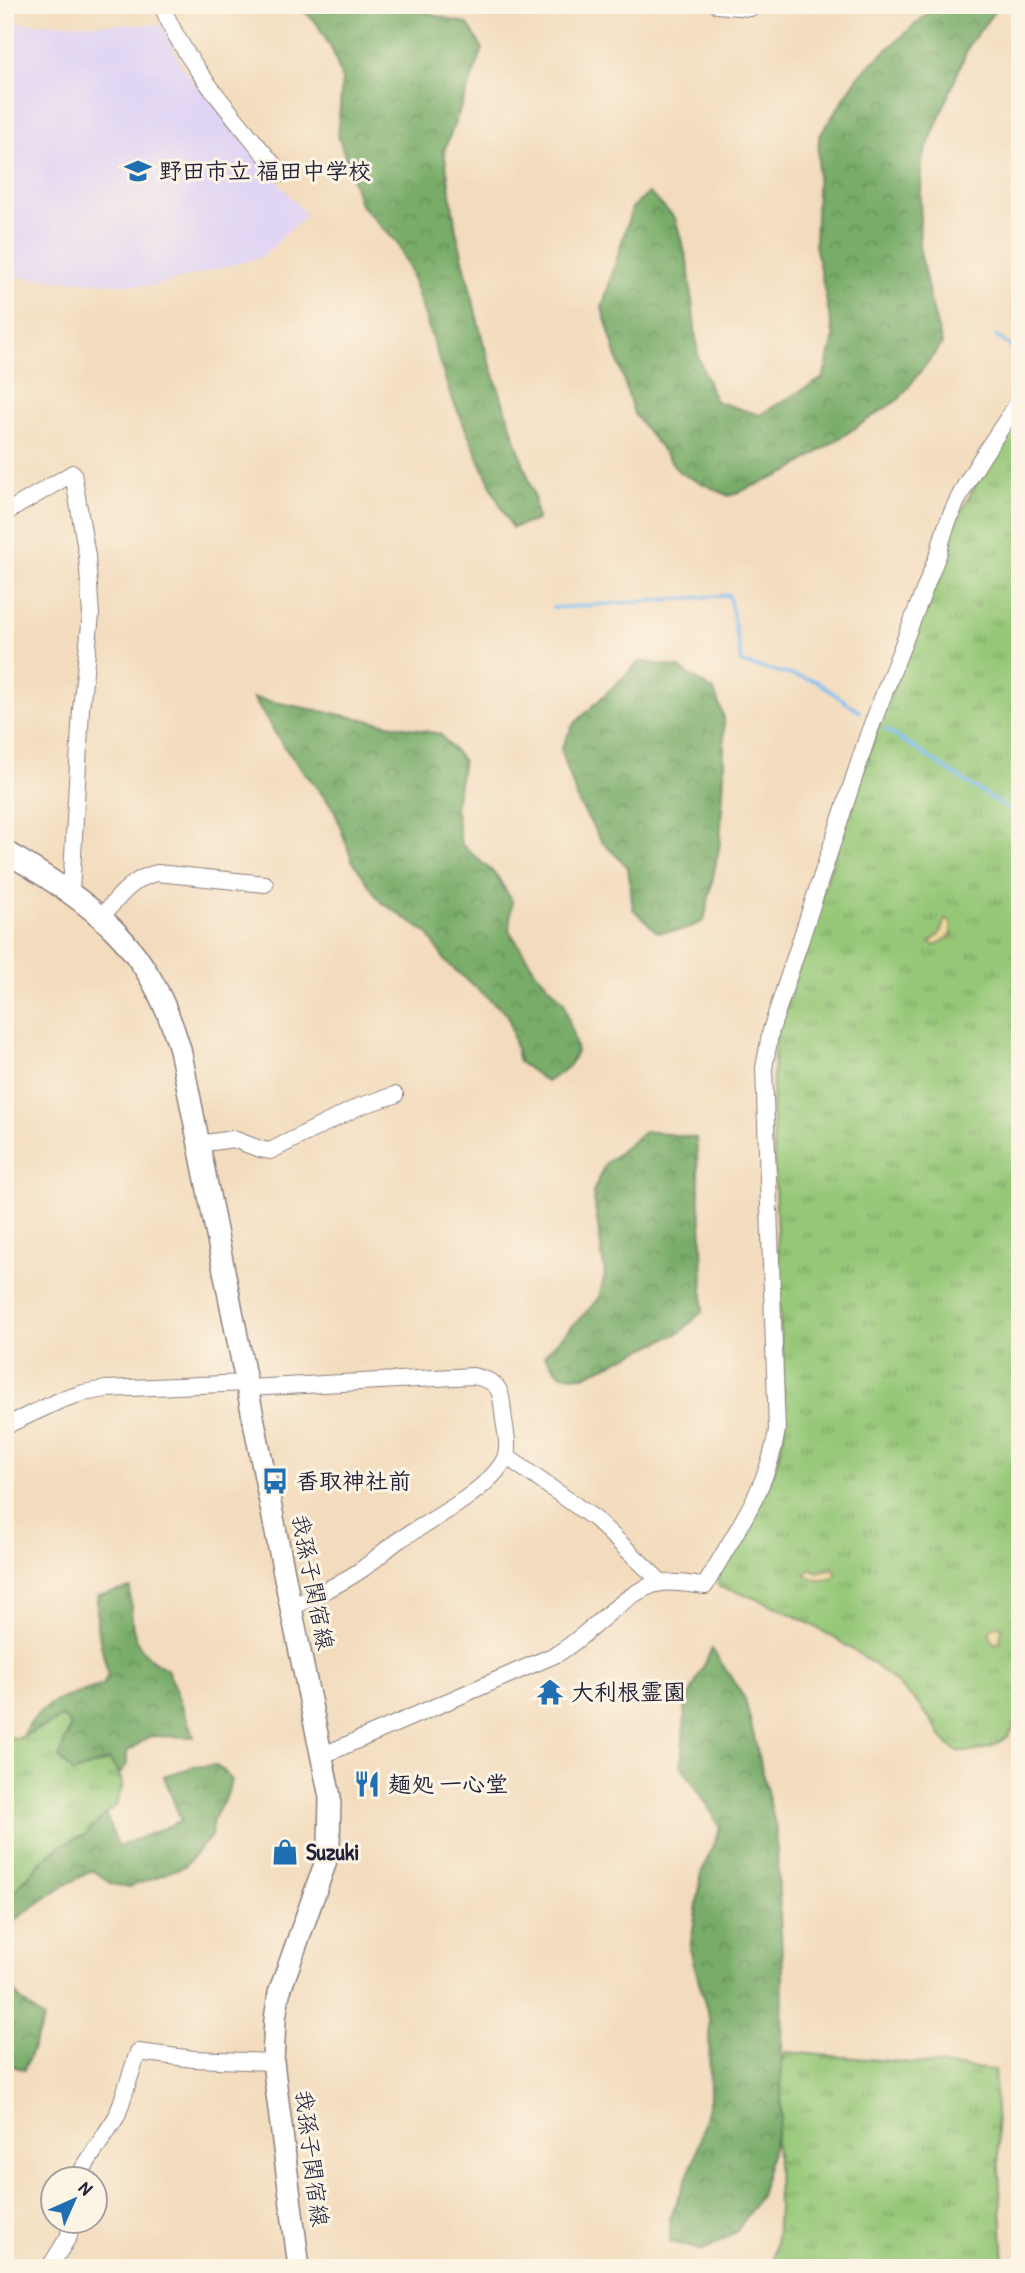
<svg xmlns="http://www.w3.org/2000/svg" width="1025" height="2273" viewBox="0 0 1025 2273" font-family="'Patrick Hand','Klee One',sans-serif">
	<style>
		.built { fill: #e0d4f4 }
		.grass { fill: url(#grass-tufts); stroke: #5c7459; stroke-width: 2 }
		.forest { fill: url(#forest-crowns); stroke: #4d6752; stroke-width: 2 }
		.sand { fill: url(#sand-dots); stroke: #887e6c; stroke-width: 2 }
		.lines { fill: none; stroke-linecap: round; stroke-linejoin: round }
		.stream { stroke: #7cbbf0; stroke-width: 3.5 }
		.minor-casing { stroke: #8a7f7c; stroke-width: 18 }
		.major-casing { stroke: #8a7f7c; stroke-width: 24 }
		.minor { stroke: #fff; stroke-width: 16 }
		.major { stroke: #fff; stroke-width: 21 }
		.labels { text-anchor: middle; stroke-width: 6; stroke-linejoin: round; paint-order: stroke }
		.poi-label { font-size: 23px; font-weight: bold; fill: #22223b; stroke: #fcf5e5; text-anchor: start }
		.street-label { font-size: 23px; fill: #22223b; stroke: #fcf5e5 }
	</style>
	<defs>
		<pattern id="grass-tufts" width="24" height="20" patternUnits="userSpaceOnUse" patternTransform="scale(1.75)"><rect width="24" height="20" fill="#95c777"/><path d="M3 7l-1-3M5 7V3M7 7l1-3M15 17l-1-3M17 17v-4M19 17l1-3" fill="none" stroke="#79a163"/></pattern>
		<pattern id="forest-crowns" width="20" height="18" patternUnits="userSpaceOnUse" patternTransform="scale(1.75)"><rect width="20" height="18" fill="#78ac68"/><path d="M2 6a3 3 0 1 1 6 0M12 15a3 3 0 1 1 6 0" fill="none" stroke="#628c57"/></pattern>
		<pattern id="sand-dots" width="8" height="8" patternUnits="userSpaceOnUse" patternTransform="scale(1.75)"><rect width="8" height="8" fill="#eeda9e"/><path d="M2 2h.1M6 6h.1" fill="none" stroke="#ccbb89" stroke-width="1.8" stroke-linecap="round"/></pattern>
	</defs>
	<rect width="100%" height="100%" fill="#fcf5e5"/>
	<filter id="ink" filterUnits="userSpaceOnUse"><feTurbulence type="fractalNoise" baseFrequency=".0143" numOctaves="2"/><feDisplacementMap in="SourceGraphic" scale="14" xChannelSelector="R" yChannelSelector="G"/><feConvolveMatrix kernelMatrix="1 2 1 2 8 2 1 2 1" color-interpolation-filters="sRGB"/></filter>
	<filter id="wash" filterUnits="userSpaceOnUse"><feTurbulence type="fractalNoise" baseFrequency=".00686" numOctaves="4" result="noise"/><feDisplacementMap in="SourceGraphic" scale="28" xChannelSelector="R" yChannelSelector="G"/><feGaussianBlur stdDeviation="1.57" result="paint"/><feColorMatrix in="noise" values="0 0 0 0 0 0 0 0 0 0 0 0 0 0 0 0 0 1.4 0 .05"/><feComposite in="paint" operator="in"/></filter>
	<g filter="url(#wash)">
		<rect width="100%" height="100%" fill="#f3dcbd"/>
		<!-- built -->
		<path class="built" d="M 5,23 L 164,25 L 181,66 L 306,215 L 262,257 L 153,286 L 5,276 Z"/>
		<!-- grass -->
		<path class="grass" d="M 1020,411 L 1020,1714 C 1016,1722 1013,1731 1007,1737 C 995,1748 966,1757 952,1748 C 944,1743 940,1734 936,1727 C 928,1716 918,1703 908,1694 C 863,1650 780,1601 719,1587 C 714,1575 728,1564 734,1554 C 754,1515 778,1474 784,1431 L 772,1100 L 775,1040 L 857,785 L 955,523 L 996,448 Z
			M 62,1717 L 71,1725 L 59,1757 L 72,1772 L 109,1760 L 116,1768 L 123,1784 L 116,1805 L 85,1835 L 61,1845 L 43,1860 L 5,1901 L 5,1737 L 19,1738 Z
			M 785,2052 L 994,2070 L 1004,2268 L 772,2268 L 776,2243 L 778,2208 L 777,2155 L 773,2115 Z"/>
		<!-- forest -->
		<path class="forest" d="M 297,5 L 408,5 L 434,15 L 468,24 L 483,49 L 444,151 L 456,230 L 483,342 L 534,495 L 537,520 L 512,528 L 496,497 L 449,391 L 410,270 L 397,243 L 360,204 L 338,135 L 342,79 L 333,52 L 316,22 Z
			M 937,5 L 999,5 L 969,45 L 922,160 L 919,247 L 931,304 L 942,344 L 899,399 L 788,472 L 729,496 L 680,473 L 634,414 L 602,308 L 632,208 L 649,193 L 675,218 L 688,264 L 698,356 L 715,401 L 759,415 L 823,378 L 834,338 L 815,244 L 819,137 L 860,74 Z
			M 640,661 L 679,668 L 714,691 L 724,718 L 724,772 L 720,843 L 704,921 L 684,930 L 657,932 L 633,909 L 628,867 L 602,842 L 578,801 L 561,749 L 573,725 Z
			M 253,698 L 440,734 L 463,761 L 455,806 L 461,844 L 497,876 L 512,901 L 509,930 L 536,972 L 564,1002 L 577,1051 L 568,1067 L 547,1082 L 519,1062 L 508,1015 L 446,962 L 427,933 L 380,901 L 352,860 L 334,809 L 284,747 Z
			M 645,1131 L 696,1138 L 702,1241 L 703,1310 L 681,1332 L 584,1376 L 561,1375 L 544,1355 L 598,1300 L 605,1275 L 593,1192 L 605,1164 Z
			M 130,1588 C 132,1626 129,1650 167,1669 L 194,1737 L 150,1736 L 127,1752 L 127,1764 L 119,1775 L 116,1768 L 109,1760 L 73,1773 L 59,1757 L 71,1725 L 62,1717 L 22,1737 C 39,1699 68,1697 103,1685 L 108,1674 L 97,1627 L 97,1596 Z
			M 712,1649 L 745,1699 L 776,1829 L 783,1976 L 781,2117 L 760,2196 L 737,2231 L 703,2251 L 670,2241 L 670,2219 L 696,2155 L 710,2098 L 709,2018 L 690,1949 L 702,1872 L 720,1828 L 708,1806 L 681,1765 L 686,1702 Z
			M 215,1765 L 224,1771 L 231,1780 L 227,1795 L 213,1820 L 211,1836 L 185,1866 L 130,1887 L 111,1884 L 93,1870 L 58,1889 L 5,1927 L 5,1901 L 43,1860 L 61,1845 L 85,1835 L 106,1814 L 118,1847 L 181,1821 L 164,1776 L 193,1767 Z
			M 5,1982 L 22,2001 L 44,2019 L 24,2070 L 5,2063 Z"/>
		<!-- sand -->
		<path class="sand" d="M 945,920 L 947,920 L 951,923 L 952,935 L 935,946 L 930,942 L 939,935 Z
			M 832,1568 L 837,1574 C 831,1582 814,1582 805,1575 L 811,1569 L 817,1572 Z
			M 997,1625 L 1002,1627 L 1000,1642 L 994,1644 L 989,1634 L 991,1629 Z"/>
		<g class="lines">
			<!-- stream -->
			<path class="stream" d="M 996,336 L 1020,353
				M 553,608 L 729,595 L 742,663 L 816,681 L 860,712
				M 885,729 L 1020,817
				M 1017,815 L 1020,798"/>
		</g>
	</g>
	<g filter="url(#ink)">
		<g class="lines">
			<!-- minor casing -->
			<g class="minor-casing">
				<path id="minor" d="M 162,5 C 183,63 242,125 281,174
					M 717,5 L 750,8 L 752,5
					M 5,513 L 73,473 L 87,556 L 91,615 L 81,709 L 71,892
					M 102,916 C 118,898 132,878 157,873 L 265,884
					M 199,1144 L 233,1139 L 260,1149 L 270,1151 L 360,1106 L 395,1095
					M 248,1388 L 473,1376 C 498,1381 501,1388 503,1412 C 504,1426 511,1447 504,1460 C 489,1490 428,1522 399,1540 C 386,1549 374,1561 361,1570 C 339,1585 314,1596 291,1608
					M 5,1426 L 61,1400 L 83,1393 L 106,1389 L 247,1383
					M 506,1456 L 595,1519 L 662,1583
					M 321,1756 L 557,1654 C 587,1637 629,1587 661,1583 C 675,1581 691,1585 705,1586 C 732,1536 769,1488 777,1430 L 764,1068 L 771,1030 L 869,732 L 939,552 C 950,497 990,447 1020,399
					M 77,2178 L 117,2116 L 138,2052 L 194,2059 L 273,2062
					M 49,2268 L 69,2236 L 70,2220"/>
			</g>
			<!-- major casing -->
			<g class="major-casing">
				<path id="major" d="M 5,851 C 97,908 147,940 180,1049 L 291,1608 L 330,1797 L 329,1844 L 325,1864 L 279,1993 L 275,2019 L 273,2062 L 299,2268"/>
			</g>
			<!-- minor -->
			<use href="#minor" class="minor"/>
			<!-- major -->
			<use href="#major" class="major"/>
		</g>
	</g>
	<!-- icons -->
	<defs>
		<g id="school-bare" transform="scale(2.1)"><path d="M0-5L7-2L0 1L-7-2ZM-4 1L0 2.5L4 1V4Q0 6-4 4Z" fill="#1f6fb2" stroke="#fcf5e5" stroke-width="2.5" paint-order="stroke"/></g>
		<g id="bus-bare" transform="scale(2.1)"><path d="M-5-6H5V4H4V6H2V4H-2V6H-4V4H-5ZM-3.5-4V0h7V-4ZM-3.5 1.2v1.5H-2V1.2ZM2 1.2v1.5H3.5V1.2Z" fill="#1f6fb2" stroke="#fcf5e5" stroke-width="2.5" paint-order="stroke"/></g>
		<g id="temple-bare" transform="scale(2.1)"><path d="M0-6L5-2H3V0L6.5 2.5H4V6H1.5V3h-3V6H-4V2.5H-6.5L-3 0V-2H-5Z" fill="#1f6fb2" stroke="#fcf5e5" stroke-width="2.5" paint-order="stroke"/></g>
		<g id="restaurant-bare" transform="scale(2.1)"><path d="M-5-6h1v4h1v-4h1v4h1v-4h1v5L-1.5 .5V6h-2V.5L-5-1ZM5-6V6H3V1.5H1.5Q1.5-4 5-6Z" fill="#1f6fb2" stroke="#fcf5e5" stroke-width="2.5" paint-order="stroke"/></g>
		<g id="shop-bare" transform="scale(2.1)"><path d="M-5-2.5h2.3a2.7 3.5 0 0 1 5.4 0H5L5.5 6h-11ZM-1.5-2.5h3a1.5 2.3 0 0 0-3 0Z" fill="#1f6fb2" stroke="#fcf5e5" stroke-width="2.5" paint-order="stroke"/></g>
	</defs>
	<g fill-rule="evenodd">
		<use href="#school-bare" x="138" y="171"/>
		<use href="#bus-bare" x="275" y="1481"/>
		<use href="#temple-bare" x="550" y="1692"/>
		<use href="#restaurant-bare" x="367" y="1784"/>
		<use href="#shop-bare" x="285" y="1852"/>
	</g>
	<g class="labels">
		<!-- poi labels -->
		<g class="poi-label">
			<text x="159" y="179">野田市立 福田中学校</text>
			<text x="296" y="1489">香取神社前</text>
			<text x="571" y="1700">大利根霊園</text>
			<text x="388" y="1792">麺処 一心堂</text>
			<text x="306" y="1860">Suzuki</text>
		</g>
		<!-- street labels -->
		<g class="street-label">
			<text transform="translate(313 1582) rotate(79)" y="8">我孫子関宿線</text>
			<text transform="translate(312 2158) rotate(83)" y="8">我孫子関宿線</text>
		</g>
	</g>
	<!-- margin -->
	<rect width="1025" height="2273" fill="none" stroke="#fcf5e5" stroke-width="28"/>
	<!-- north arrow -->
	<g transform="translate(74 2200) rotate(45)"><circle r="33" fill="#fcf5e5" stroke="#a5a1a1" stroke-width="2"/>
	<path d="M0-5L12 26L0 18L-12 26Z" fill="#1f6fb2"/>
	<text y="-10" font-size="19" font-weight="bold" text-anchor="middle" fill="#22223b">N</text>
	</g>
</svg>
